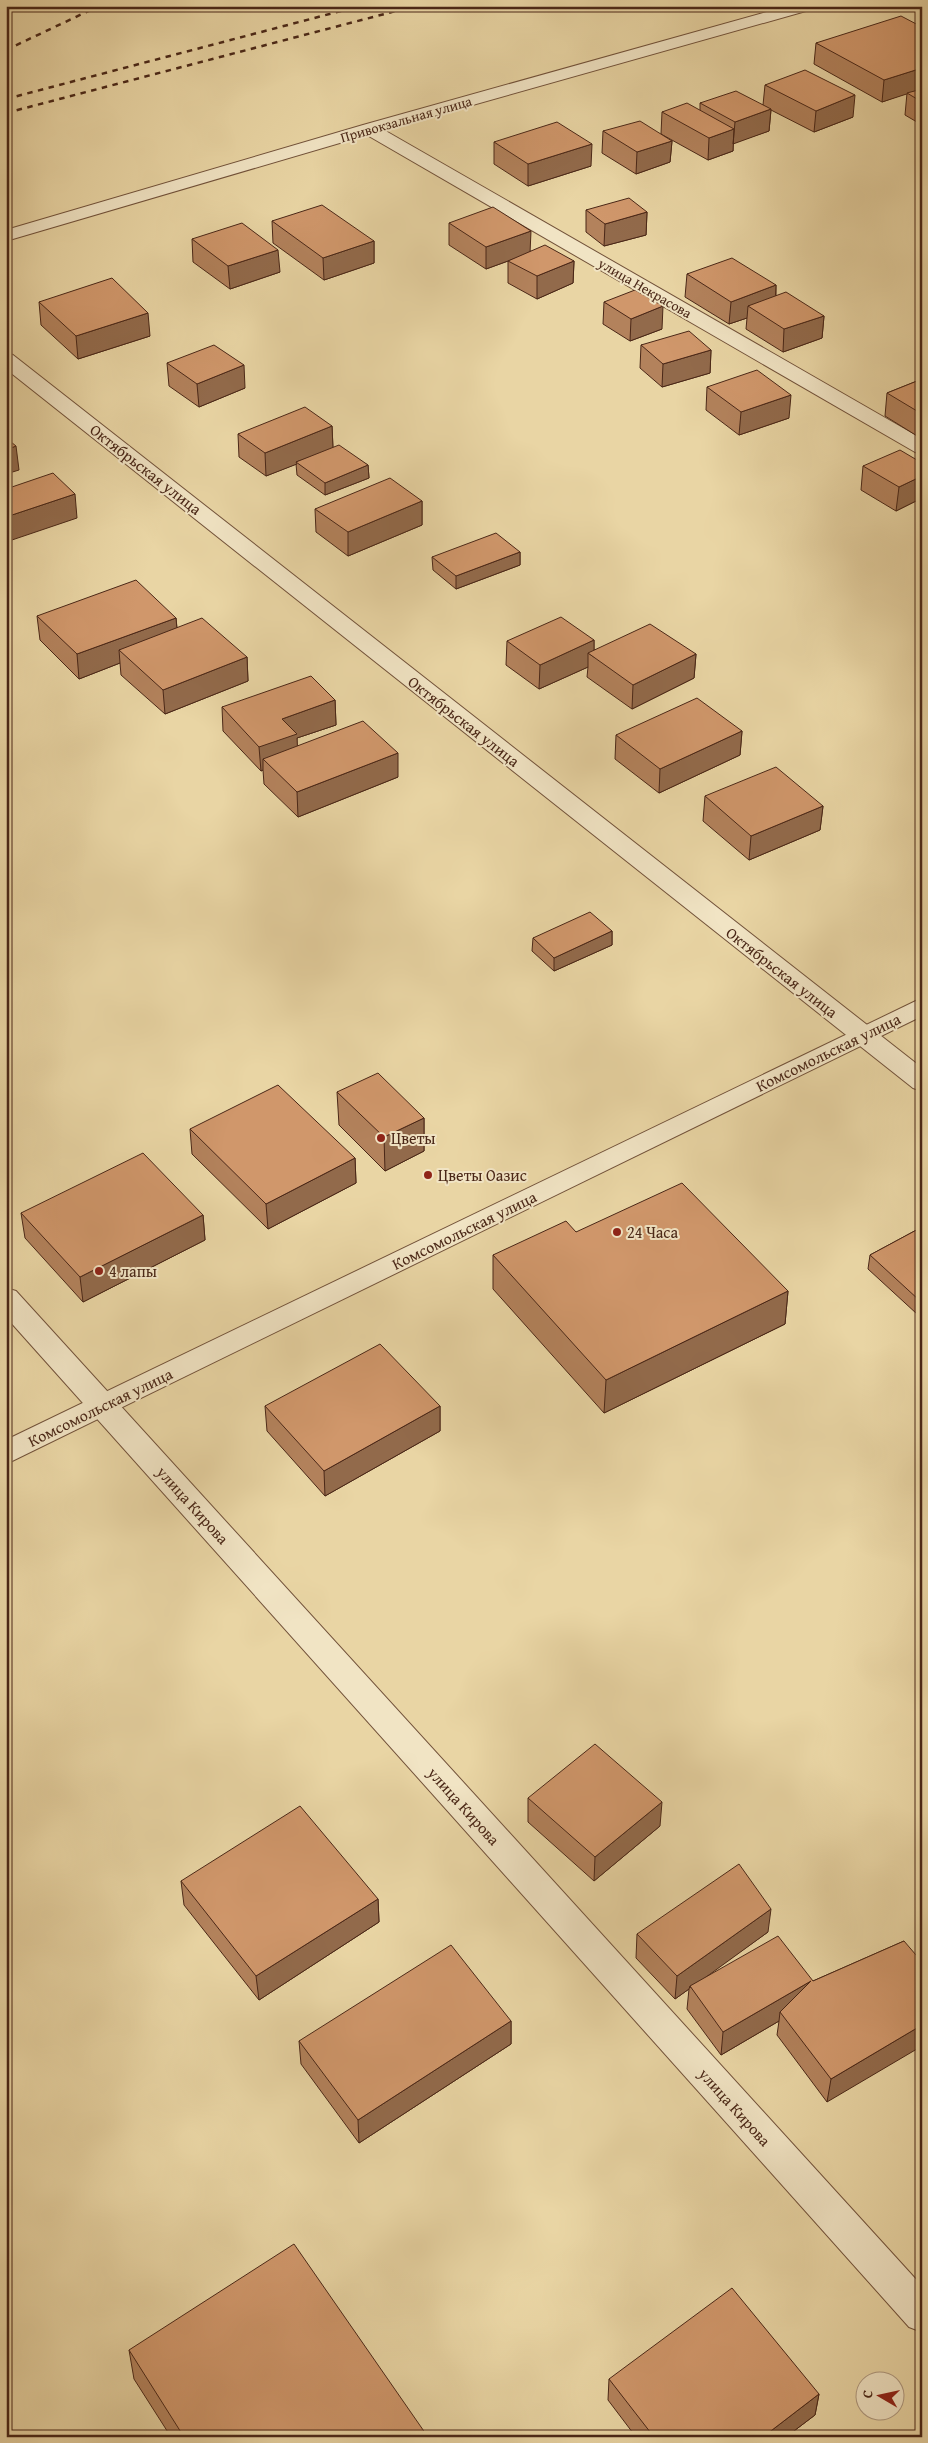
<svg xmlns="http://www.w3.org/2000/svg" width="928" height="2443" viewBox="0 0 928 2443" font-family="'Gentium Book Plus',serif">
	<style>
		.lines { fill: none; stroke-linecap: round; stroke-linejoin: round }
		.minor-casing { stroke: #72523a; stroke-width: 2 }
		.tertiary-casing { stroke: #72523a; stroke-width: 2 }
		.minor { fill: #f1e4c4; fill-rule: evenodd }
		.tertiary { fill: #f1e4c4; fill-rule: evenodd }
		.rail { stroke: #4a2717; stroke-width: 2.5; stroke-dasharray: 5.5 5.5; stroke-linecap: butt }
		.wall { fill: #b3825c; stroke: #4a2717 }
		.shaded-wall { fill: #926a4b; stroke: #4a2717 }
		.building { fill: #d0976b; stroke: #4a2717 }
		.poi-dot { fill: #8f2418; stroke: #f1e4c4; stroke-width: 2 }
		.labels { text-anchor: middle; stroke-width: 4; stroke-linejoin: round; paint-order: stroke }
		.far-street-label { font-size: 14px; fill: #4a2717; stroke: #f1e4c4 }
		.street-label { font-size: 16px; fill: #4a2717; stroke: #f1e4c4 }
		.poi-label { font-size: 16px; fill: #4a2717; stroke: #f1e4c4; text-anchor: start }
	</style>
	<rect width="100%" height="100%" fill="#e9d5a4"/>
	<filter id="stains"><feTurbulence type="fractalNoise" baseFrequency=".004" numOctaves="4"/><feColorMatrix values="0 0 0 0 .2 0 0 0 0 .09 0 0 0 0 .02 0 0 0 .5 -.17"/></filter>
	<radialGradient id="worn" r=".72"><stop offset=".6" stop-color="#630" stop-opacity="0"/><stop offset="1" stop-color="#630" stop-opacity=".3"/></radialGradient>
	<g class="lines">
		<!-- minor casing -->
		<g class="minor-casing">
			<path id="minor" d="M 788,6 L 815,6 L 813,9 L 384,130 L 922,439 L 922,454 L 915,452 L 367,135 L 6,241 L 6,230 L 363,125 Z
				M 6,353 L 13,355 L 922,1068 L 922,1091 L 913,1088 L 6,369 Z
				M 6,1288 L 16,1291 L 922,2286 L 922,2332 L 909,2327 L 6,1317 Z"/>
		</g>
		<!-- tertiary casing -->
		<g class="tertiary-casing">
			<path id="tertiary" d="M 922,998 L 922,1016 L 6,1464 L 6,1440 Z"/>
		</g>
		<!-- minor -->
		<use href="#minor" class="minor"/>
		<!-- tertiary -->
		<use href="#tertiary" class="tertiary"/>
		<!-- rail -->
		<path class="rail" d="M 6,50 L 99,6
			M 6,99 L 360,6
			M 6,113 L 415,6"/>
	</g>
	<!-- wall -->
	<path class="wall" d="M 816,43 L 922,89 L 922,125 L 905,115 L 907,93 L 882,102 L 814,64 Z
		M 765,85 L 853,117 L 814,132 L 771,110 L 769,131 L 733,143 L 733,151 L 708,160 L 661,134 L 662,112 L 700,111 L 700,103 L 763,105 Z
		M 603,131 L 672,141 L 670,162 L 636,174 L 602,153 Z
		M 494,142 L 591,166 L 528,186 L 494,164 Z
		M 586,210 L 647,212 L 646,235 L 604,246 L 586,232 Z
		M 272,221 L 374,241 L 374,263 L 324,280 L 273,243 Z
		M 449,223 L 530,251 L 574,261 L 573,283 L 537,299 L 508,283 L 508,261 L 486,269 L 449,245 Z
		M 192,239 L 280,272 L 230,289 L 193,262 Z
		M 687,274 L 776,285 L 776,296 L 824,316 L 822,338 L 783,352 L 746,329 L 747,318 L 729,324 L 685,297 Z
		M 39,302 L 150,336 L 78,359 L 41,325 Z
		M 604,302 L 662,329 L 630,341 L 603,324 Z
		M 641,345 L 711,350 L 710,373 L 662,387 L 640,368 Z
		M 167,363 L 245,388 L 199,407 L 169,386 Z
		M 922,379 L 922,439 L 885,416 L 887,393 Z
		M 707,387 L 789,418 L 739,435 L 706,410 Z
		M 332,426 L 333,448 L 368,465 L 369,478 L 325,495 L 297,475 L 296,464 L 266,476 L 239,457 L 238,434 Z
		M 922,463 L 922,498 L 896,511 L 861,490 L 863,466 Z
		M 422,501 L 422,525 L 348,556 L 316,532 L 315,509 Z
		M 520,552 L 520,565 L 456,589 L 433,570 L 432,557 Z
		M 37,616 L 176,618 L 177,628 L 247,657 L 248,681 L 165,714 L 121,675 L 120,663 L 79,679 L 40,640 Z
		M 594,640 L 594,650 L 696,654 L 694,678 L 632,709 L 587,677 L 588,667 L 539,689 L 506,665 L 507,641 Z
		M 335,700 L 336,725 L 297,738 L 297,746 L 398,777 L 298,817 L 264,784 L 263,770 L 261,771 L 223,731 L 222,707 Z
		M 742,731 L 740,755 L 659,793 L 615,759 L 616,735 Z
		M 705,796 L 823,806 L 820,830 L 749,860 L 703,821 Z
		M 612,931 L 612,945 L 554,971 L 532,951 L 533,938 Z
		M 337,1092 L 424,1118 L 424,1151 L 385,1171 L 339,1125 Z
		M 190,1129 L 355,1158 L 356,1183 L 268,1229 L 192,1154 Z
		M 21,1213 L 203,1215 L 205,1240 L 83,1302 L 25,1238 Z
		M 922,1227 L 922,1311 L 917,1314 L 868,1269 L 870,1255 Z
		M 576,1232 L 788,1291 L 785,1324 L 604,1413 L 493,1289 L 493,1255 Z
		M 265,1406 L 440,1406 L 440,1431 L 325,1496 L 267,1431 Z
		M 528,1798 L 660,1826 L 594,1881 L 528,1822 Z
		M 181,1881 L 378,1899 L 379,1922 L 259,2000 L 184,1905 Z
		M 768,1932 L 706,1976 L 813,1981 L 904,1941 L 827,2102 L 777,2035 L 779,2021 L 721,2055 L 687,2009 L 689,1989 L 675,1999 L 636,1958 L 637,1934 Z
		M 511,2021 L 511,2044 L 359,2143 L 301,2064 L 299,2041 Z
		M 129,2350 L 428,2437 L 171,2437 L 134,2379 Z
		M 609,2379 L 819,2394 L 815,2415 L 786,2437 L 636,2437 L 608,2400 Z"/>
	<!-- shaded-wall -->
	<path class="shaded-wall" d="M 922,68 L 922,89 L 882,102 L 884,80 Z
		M 855,95 L 853,117 L 814,132 L 816,111 Z
		M 771,109 L 769,131 L 733,144 L 735,122 Z
		M 734,129 L 733,151 L 708,160 L 709,138 Z
		M 672,141 L 670,162 L 636,174 L 637,152 Z
		M 592,144 L 591,166 L 528,186 L 528,164 Z
		M 647,212 L 646,235 L 604,246 L 605,224 Z
		M 531,231 L 530,253 L 486,269 L 486,247 Z
		M 374,241 L 374,263 L 324,280 L 323,258 Z
		M 278,250 L 280,272 L 230,289 L 228,266 Z
		M 574,261 L 573,283 L 537,299 L 537,276 Z
		M 776,285 L 775,307 L 748,306 L 747,318 L 729,324 L 731,302 Z
		M 663,306 L 662,329 L 630,341 L 631,319 Z
		M 148,313 L 150,336 L 78,359 L 76,336 Z
		M 824,316 L 822,338 L 783,352 L 784,329 Z
		M 711,350 L 710,373 L 662,387 L 663,364 Z
		M 244,365 L 245,388 L 199,407 L 197,384 Z
		M 791,395 L 789,418 L 739,435 L 741,412 Z
		M 332,426 L 333,449 L 296,462 L 297,464 L 266,476 L 265,453 Z
		M 16,446 L 19,470 L 6,474 L 6,450 Z
		M 368,465 L 369,478 L 325,495 L 325,483 Z
		M 922,476 L 922,498 L 896,511 L 899,487 Z
		M 75,494 L 77,518 L 6,542 L 6,517 Z
		M 422,501 L 422,525 L 348,556 L 348,532 Z
		M 520,552 L 520,565 L 456,589 L 456,576 Z
		M 176,618 L 178,642 L 119,650 L 120,663 L 79,679 L 77,654 Z
		M 594,640 L 594,657 L 588,653 L 588,667 L 539,689 L 540,665 Z
		M 696,654 L 694,678 L 632,709 L 633,685 Z
		M 247,657 L 248,681 L 165,714 L 163,690 Z
		M 335,700 L 336,725 L 297,738 L 298,758 L 263,759 L 263,770 L 261,771 L 259,747 L 282,719 Z
		M 742,731 L 740,755 L 659,793 L 660,769 Z
		M 398,753 L 398,777 L 298,817 L 297,792 Z
		M 823,806 L 820,830 L 749,860 L 751,836 Z
		M 612,931 L 612,945 L 554,971 L 554,958 Z
		M 424,1118 L 424,1151 L 385,1171 L 384,1137 Z
		M 355,1158 L 356,1183 L 268,1229 L 266,1204 Z
		M 203,1215 L 205,1240 L 83,1302 L 80,1277 Z
		M 788,1291 L 785,1324 L 604,1413 L 606,1380 Z
		M 922,1299 L 922,1311 L 917,1314 L 919,1300 Z
		M 440,1406 L 440,1431 L 325,1496 L 324,1471 Z
		M 662,1802 L 660,1826 L 594,1881 L 595,1857 Z
		M 378,1899 L 379,1922 L 259,2000 L 256,1976 Z
		M 771,1909 L 768,1932 L 691,1988 L 690,1986 L 689,1989 L 675,1999 L 677,1976 Z
		M 811,1981 L 780,2012 L 779,2021 L 721,2055 L 723,2032 Z
		M 511,2021 L 511,2044 L 359,2143 L 358,2120 Z
		M 922,2025 L 922,2046 L 827,2102 L 831,2079 Z
		M 819,2394 L 815,2415 L 786,2437 L 763,2437 Z"/>
	<!-- building -->
	<path class="building" d="M 901,16 L 922,27 L 922,68 L 884,80 L 816,43 Z
		M 805,70 L 855,95 L 816,111 L 765,85 Z
		M 922,89 L 922,102 L 907,93 Z
		M 736,91 L 771,109 L 735,122 L 700,103 Z
		M 687,103 L 734,129 L 709,138 L 662,112 Z
		M 640,121 L 672,141 L 637,152 L 603,131 Z
		M 557,122 L 592,144 L 528,164 L 494,142 Z
		M 629,198 L 647,212 L 605,224 L 586,210 Z
		M 322,205 L 374,241 L 323,258 L 272,221 Z
		M 493,207 L 531,231 L 486,247 L 449,223 Z
		M 242,223 L 278,250 L 228,266 L 192,239 Z
		M 545,245 L 574,261 L 537,276 L 508,261 Z
		M 732,258 L 776,285 L 731,302 L 687,274 Z
		M 112,278 L 148,313 L 76,336 L 39,302 Z
		M 635,290 L 663,306 L 631,319 L 604,302 Z
		M 786,292 L 824,316 L 784,329 L 748,306 Z
		M 689,331 L 711,350 L 663,364 L 641,345 Z
		M 214,345 L 244,365 L 197,384 L 167,363 Z
		M 757,370 L 791,395 L 741,412 L 707,387 Z
		M 922,379 L 922,414 L 887,393 Z
		M 305,407 L 332,426 L 265,453 L 238,434 Z
		M 6,438 L 16,446 L 6,450 Z
		M 339,445 L 368,465 L 325,483 L 296,462 Z
		M 900,450 L 922,463 L 922,476 L 899,487 L 863,466 Z
		M 53,473 L 75,494 L 6,517 L 6,489 Z
		M 390,478 L 422,501 L 348,532 L 315,509 Z
		M 496,533 L 520,552 L 456,576 L 432,557 Z
		M 136,580 L 176,618 L 77,654 L 37,616 Z
		M 561,617 L 594,640 L 540,665 L 507,641 Z
		M 202,618 L 247,657 L 163,690 L 119,650 Z
		M 650,624 L 696,654 L 633,685 L 588,653 Z
		M 311,676 L 335,700 L 282,719 L 297,734 L 259,747 L 222,707 Z
		M 697,698 L 742,731 L 660,769 L 616,735 Z
		M 363,721 L 398,753 L 297,792 L 263,759 Z
		M 776,767 L 823,806 L 751,836 L 705,796 Z
		M 590,912 L 612,931 L 554,958 L 533,938 Z
		M 378,1073 L 424,1118 L 384,1137 L 337,1092 Z
		M 278,1085 L 355,1158 L 266,1204 L 190,1129 Z
		M 143,1153 L 203,1215 L 80,1277 L 21,1213 Z
		M 682,1183 L 788,1291 L 606,1380 L 493,1255 L 566,1221 L 576,1232 Z
		M 922,1227 L 922,1299 L 919,1300 L 870,1255 Z
		M 380,1344 L 440,1406 L 324,1471 L 265,1406 Z
		M 595,1744 L 662,1802 L 595,1857 L 528,1798 Z
		M 300,1806 L 378,1899 L 256,1976 L 181,1881 Z
		M 739,1864 L 771,1909 L 677,1976 L 637,1934 Z
		M 778,1936 L 813,1981 L 904,1941 L 922,1962 L 922,2025 L 831,2079 L 780,2012 L 811,1981 L 723,2032 L 690,1986 Z
		M 451,1945 L 511,2021 L 358,2120 L 299,2041 Z
		M 294,2244 L 428,2437 L 184,2437 L 129,2350 Z
		M 732,2288 L 819,2394 L 763,2437 L 654,2437 L 609,2379 Z"/>
	<!-- markers -->
	<g class="poi-dot">
		<circle cx="381" cy="1138" r="5"/>
		<circle cx="428" cy="1175" r="5"/>
		<circle cx="617" cy="1232" r="5"/>
		<circle cx="99" cy="1271" r="5"/>
	</g>
	<g class="labels">
		<!-- far-street labels -->
		<g class="far-street-label">
			<text transform="translate(406 119) rotate(-16)" y="5">Привокзальная улица</text>
			<text transform="translate(645 288) rotate(30)" y="5">улица Некрасова</text>
		</g>
		<!-- street labels -->
		<g class="street-label">
			<text transform="translate(146 469) rotate(38)" y="6">Октябрьская улица</text>
			<text transform="translate(464 721) rotate(38)" y="6">Октябрьская улица</text>
			<text transform="translate(782 972) rotate(38)" y="6">Октябрьская улица</text>
			<text transform="translate(828 1052) rotate(-26)" y="6">Комсомольская улица</text>
			<text transform="translate(464 1230) rotate(-26)" y="6">Комсомольская улица</text>
			<text transform="translate(100 1407) rotate(-26)" y="6">Комсомольская улица</text>
			<text transform="translate(193 1505) rotate(48)" y="6">улица Кирова</text>
			<text transform="translate(464 1806) rotate(48)" y="6">улица Кирова</text>
			<text transform="translate(735 2107) rotate(48)" y="6">улица Кирова</text>
		</g>
		<!-- poi labels -->
		<g class="poi-label">
			<text x="391" y="1144">Цветы</text>
			<text x="438" y="1181">Цветы Оазис</text>
			<text x="627" y="1238">24 Часа</text>
			<text x="109" y="1277">4 лапы</text>
		</g>
	</g>
	<!-- margin -->
	<rect width="928" height="2443" fill="none" stroke="#e9d5a4" stroke-width="25"/>
	<rect x="8" y="8" width="913" height="2428" fill="none" stroke="#4a2717" stroke-width="2.5"/>
	<rect x="12" y="12" width="903" height="2418" fill="none" stroke="#4a2717"/>
	<!-- north arrow -->
	<g transform="translate(880 2396) rotate(279)"><circle r="24" fill="#f1e4c4" stroke="#ae987f"/>
	<path d="M0-4L9 19L0 12L-9 19Z" fill="#8f2418"/>
	<text y="-8" font-size="14" font-weight="bold" text-anchor="middle" fill="#4a2717">С</text>
	</g>
	<rect width="100%" height="100%" filter="url(#stains)"/>
	<rect width="100%" height="100%" fill="url(#worn)"/>
</svg>
